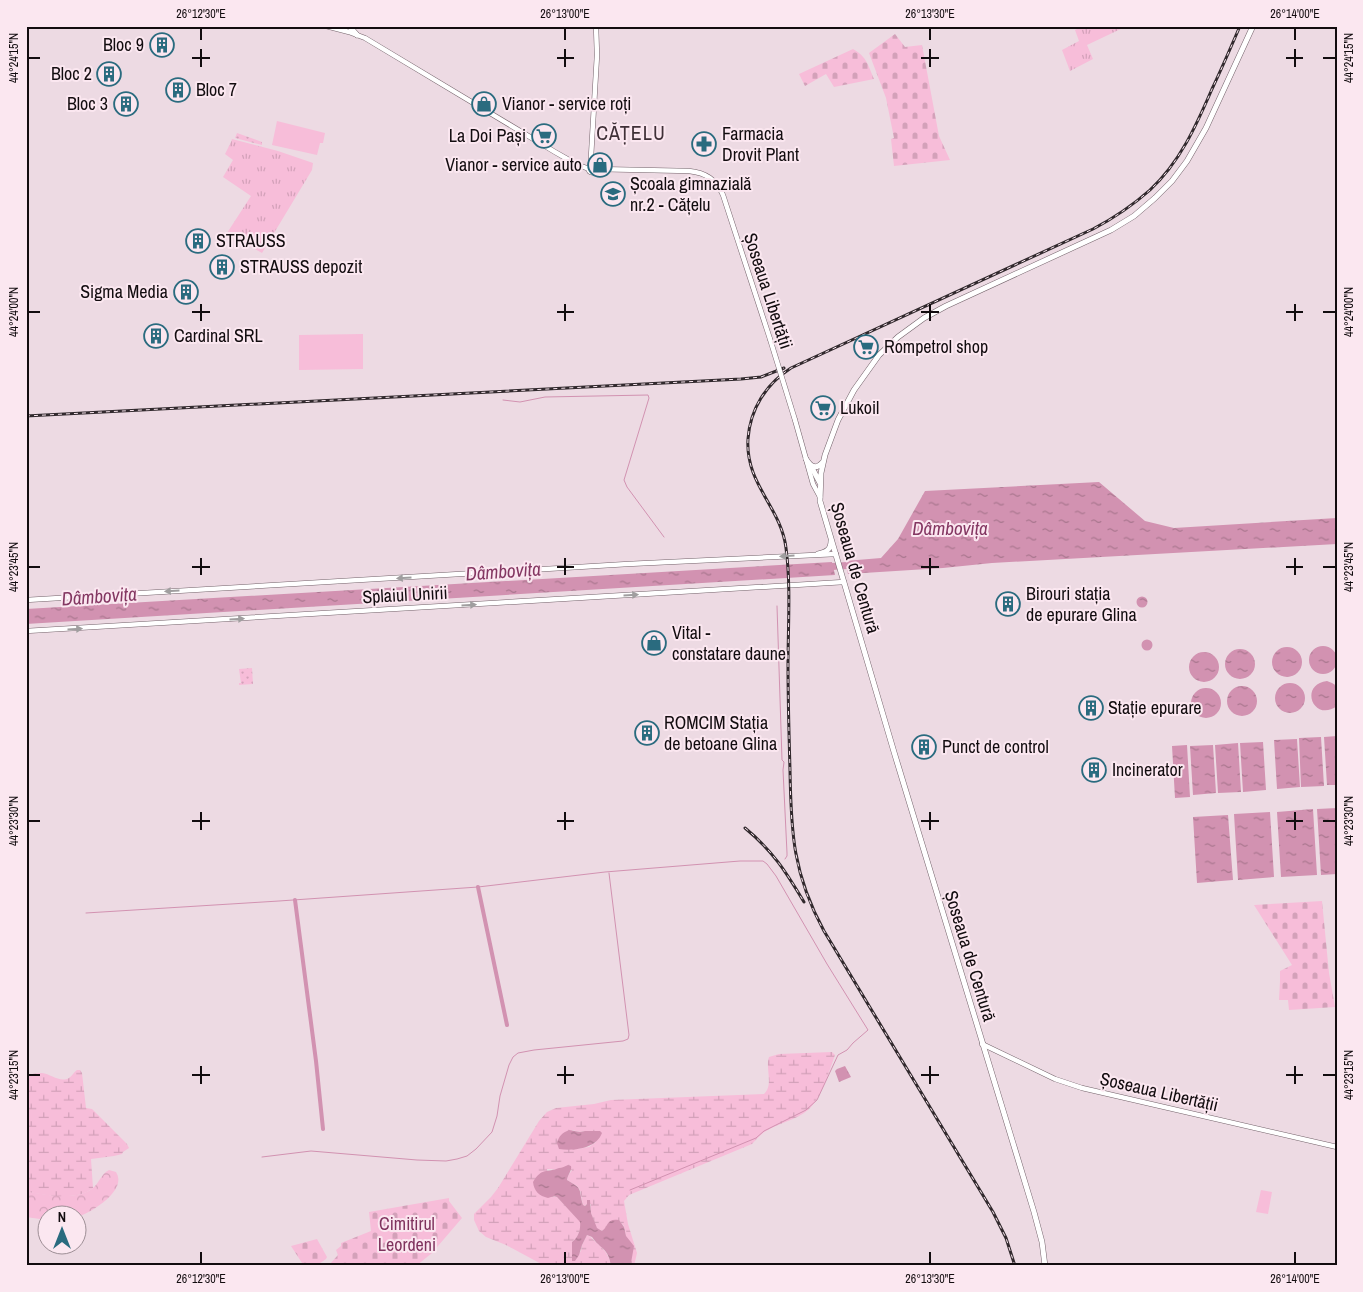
<svg xmlns="http://www.w3.org/2000/svg" width="1363" height="1292" viewBox="0 0 1363 1292" font-family="'Archivo Narrow',sans-serif">
	<style>
		.grass { fill: url(#grass-tufts) }
		.forest { fill: url(#forest-crowns) }
		.wetland { fill: url(#wetland-marsh); fill-rule: evenodd }
		.cemetery { fill: url(#cemetery-stones) }
		.park { fill: url(#park-dots) }
		.pitch { fill: #f7bdd9 }
		.water { fill: url(#water-ripples) }
		.lines { fill: none; stroke-linecap: round; stroke-linejoin: round }
		.stream { stroke: #d292b1; stroke-width: 1 }
		.canal { stroke: #d292b1; stroke-width: 4 }
		.river { stroke: #d292b1; stroke-width: 7 }
		.secondary-casing { stroke: #73626a; stroke-width: 5.5 }
		.primary-casing { stroke: #73626a; stroke-width: 6 }
		.secondary { stroke: #fff; stroke-width: 4.5 }
		.primary { stroke: #fff; stroke-width: 5 }
		.rail-casing { stroke: #31292d; stroke-width: 3 }
		.rail { stroke: #fbe7f0; stroke-width: 1; stroke-dasharray: 4; stroke-linecap: butt }
		.secondary-bridge-casing { stroke: #73626a; stroke-width: 5.5; stroke-linecap: butt }
		.secondary-bridge { stroke: #fff; stroke-width: 4.5 }
		.oneway { fill: #a09e9f }
		.ticks { fill: none; stroke: #120c0f; stroke-width: 2 }
		.labels { text-anchor: middle; stroke-width: 4; stroke-linejoin: round; paint-order: stroke }
		.poi-label { font-size: 18px; fill: #120c0f; stroke: #fbe7f0; text-anchor: start }
		.street-label { font-size: 18px; fill: #120c0f; stroke: #fbe7f0 }
		.park-label { font-size: 18px; fill: #7f325d; stroke: #fbe7f0 }
		.water-label { font-size: 19px; font-style: italic; fill: #843762; stroke: #fbe7f0 }
		.quarter-label { font-size: 20px; letter-spacing: 1px; fill: #3f3037; stroke: #fbe7f0 }
		.neatline { fill: none; stroke: #120c0f; stroke-width: 2 }
		.ticks-label { font-size: 12px; text-anchor: middle; fill: #120c0f }
	</style>
	<defs>
		<pattern id="grass-tufts" width="24" height="20" patternUnits="userSpaceOnUse" patternTransform="scale(1.25)"><rect width="24" height="20" fill="#f7bdd9"/><path d="M3 7l-1-3M5 7V3M7 7l1-3M15 17l-1-3M17 17v-4M19 17l1-3" fill="none" stroke="#d3a1b9"/></pattern>
		<pattern id="forest-crowns" width="20" height="18" patternUnits="userSpaceOnUse" patternTransform="scale(1.25)"><rect width="20" height="18" fill="#f7bdd9"/><path d="M2 6a3 3 0 1 1 6 0M12 15a3 3 0 1 1 6 0" fill="none" stroke="#d3a1b9"/></pattern>
		<pattern id="wetland-marsh" width="20" height="14" patternUnits="userSpaceOnUse" patternTransform="scale(1.25)"><rect width="20" height="14" fill="#f7bdd9"/><path d="M1 5h8M5 5V1M11 12h8M15 12V8" fill="none" stroke="#d3a1b9"/></pattern>
		<pattern id="cemetery-stones" width="16" height="16" patternUnits="userSpaceOnUse" patternTransform="scale(1.25)"><rect width="16" height="16" fill="#f7bdd9"/><path d="M2 7V4a2 2 0 0 1 4 0v3zM10 15v-3a2 2 0 0 1 4 0v3z" fill="#d3a1b9"/></pattern>
		<pattern id="park-dots" width="8" height="8" patternUnits="userSpaceOnUse" patternTransform="scale(1.25)"><rect width="8" height="8" fill="#f7bdd9"/><path d="M2 2h.1M6 6h.1" fill="none" stroke="#d3a1b9" stroke-width="1.8" stroke-linecap="round"/></pattern>
		<pattern id="water-ripples" width="26" height="14" patternUnits="userSpaceOnUse" patternTransform="scale(1.25)"><rect width="26" height="14" fill="#d292b1"/><path d="M2 4q2-2 4 0t4 0M15 11q2-2 4 0t4 0" fill="none" stroke="#a9768e"/></pattern>
	</defs>
	<rect width="100%" height="100%" fill="#eddae3"/>
	<!-- grass -->
	<path class="grass" d="M 1083,26 L 1127,26 L 1087,45 L 1093,59 L 1070,71 L 1062,50 L 1079,41 L 1075,30 Z
		M 232,139 L 278,151 L 313,163 L 312,170 L 262,253 L 227,233 L 251,196 L 223,177 L 233,160 L 225,154 L 231,142 Z"/>
	<!-- forest -->
	<path class="forest" d="M 109,1170 L 116,1172 C 128,1190 92,1212 78,1217 L 78,1214 L 48,1214 L 47,1220 L 26,1217 L 26,1191 C 44,1195 78,1201 93,1188 C 99,1183 101,1174 109,1170 Z"/>
	<!-- wetland -->
	<path class="wetland" d="M 832,1052 L 835,1055 C 829,1072 821,1099 808,1110 C 796,1120 779,1123 766,1131 C 761,1134 756,1140 752,1144 L 629,1195 L 624,1201 L 628,1224 L 637,1253 L 634,1266 L 628,1266 L 631,1263 L 624,1226 L 619,1221 L 602,1231 L 596,1228 L 591,1213 L 591,1204 L 587,1204 L 584,1206 L 583,1205 C 579,1188 584,1190 567,1180 L 568,1176 L 572,1170 L 547,1169 L 552,1196 L 557,1197 L 581,1222 C 581,1229 578,1238 572,1242 L 572,1260 L 581,1251 L 582,1245 L 587,1235 C 592,1237 593,1240 597,1243 C 605,1250 609,1255 611,1266 L 545,1266 L 506,1245 L 486,1237 L 479,1231 L 474,1220 L 474,1214 L 491,1197 L 498,1188 L 539,1121 L 547,1112 L 556,1108 L 594,1104 L 611,1100 L 764,1094 C 774,1085 765,1068 769,1057 L 779,1054 ZM 572,1130 L 580,1132 L 585,1131 L 597,1131 L 596,1142 L 589,1147 L 577,1149 Z
		M 77,1070 L 80,1070 L 82,1073 L 86,1108 L 92,1109 L 127,1144 L 129,1148 L 123,1152 L 122,1154 L 114,1156 L 91,1159 L 93,1188 C 78,1201 44,1196 26,1191 L 26,1076 C 31,1074 36,1073 42,1073 C 51,1074 60,1083 69,1078 C 72,1076 74,1072 77,1070 Z"/>
	<!-- cemetery -->
	<path class="cemetery" d="M 895,34 L 905,47 L 922,45 L 939,136 L 950,160 L 894,166 L 891,139 L 894,138 L 886,98 L 869,53 Z
		M 853,49 C 867,57 868,65 874,79 L 834,87 L 826,74 L 805,86 L 799,74 Z
		M 1322,901 L 1329,973 L 1335,1007 L 1289,1010 L 1288,1000 L 1279,1000 L 1280,981 L 1280,971 L 1292,965 L 1254,905 Z
		M 449,1198 L 449,1201 L 462,1218 L 432,1253 L 416,1266 L 330,1266 L 329,1265 L 338,1255 L 336,1250 L 341,1246 L 341,1243 L 371,1231 L 369,1212 Z
		M 317,1239 L 327,1257 L 326,1259 L 316,1266 L 304,1266 L 291,1246 Z"/>
	<!-- park -->
	<path class="park" d="M 237,133 L 262,142 L 262,145 L 235,138 Z
		M 252,668 L 253,684 L 239,685 L 239,683 L 241,683 L 239,669 Z"/>
	<!-- pitch -->
	<path class="pitch" d="M 277,121 L 325,133 L 323,143 L 320,143 L 317,155 L 272,145 Z
		M 363,334 L 363,369 L 299,370 L 299,335 Z
		M 1261,1190 L 1272,1192 L 1268,1214 L 1256,1212 Z"/>
	<!-- water -->
	<path class="water" d="M 1099,482 L 1145,521 L 1174,528 L 1337,518 L 1337,544 L 992,563 L 943,568 L 848,574 L 845,561 L 881,558 L 898,539 L 925,491 Z
		M 832,562 L 835,575 L 26,624 L 26,609 Z
		M1136.5 602a5.5 5.5 0 1 1 11 0a5.5 5.5 0 1 1-11 0Z
		M1141.5 645a5.5 5.5 0 1 1 11 0a5.5 5.5 0 1 1-11 0Z
		M1309 660a14 14 0 1 1 28 0a14 14 0 1 1-28 0Z
		M1272 662a15 15 0 1 1 30 0a15 15 0 1 1-30 0Z
		M1225 664a15 15 0 1 1 30 0a15 15 0 1 1-30 0Z
		M1189 667a15 15 0 1 1 30 0a15 15 0 1 1-30 0Z
		M 1327,681 L 1332,683 L 1337,686 L 1337,706 C 1314,723 1298,685 1327,681 Z
		M1275 698a15 15 0 1 1 30 0a15 15 0 1 1-30 0Z
		M1227 701a15 15 0 1 1 30 0a15 15 0 1 1-30 0Z
		M1191 703a15 15 0 1 1 30 0a15 15 0 1 1-30 0Z
		M 1337,736 L 1337,785 L 1327,785 L 1324,737 Z
		M 1321,737 L 1324,786 L 1301,787 L 1299,738 Z
		M 1297,739 L 1300,787 L 1277,789 L 1274,740 Z
		M 1263,742 L 1266,790 L 1243,792 L 1240,743 Z
		M 1238,743 L 1241,792 L 1218,793 L 1215,745 Z
		M 1187,745 L 1190,797 L 1175,798 L 1172,746 Z
		M 1213,745 L 1216,793 L 1193,795 L 1190,746 Z
		M 1337,808 L 1337,874 L 1321,875 L 1317,809 Z
		M 1313,809 L 1317,875 L 1281,877 L 1277,812 Z
		M 1270,812 L 1274,877 L 1238,880 L 1234,814 Z
		M 1228,815 L 1233,880 L 1197,883 L 1193,817 Z
		M 845,1066 L 851,1077 L 839,1082 L 835,1071 L 837,1069 Z
		M 569,1130 L 580,1132 L 585,1131 L 600,1131 L 602,1133 C 596,1149 574,1151 559,1149 L 557,1143 C 559,1136 562,1133 569,1130 Z
		M 568,1165 L 571,1166 C 572,1171 568,1174 567,1180 C 584,1190 578,1188 583,1205 L 585,1206 L 587,1204 L 587,1200 L 590,1200 L 591,1213 L 597,1228 L 602,1231 C 609,1226 606,1218 619,1220 L 624,1227 L 626,1236 L 634,1246 L 631,1263 L 628,1266 L 611,1266 C 608,1247 601,1250 592,1237 L 587,1235 L 582,1245 L 579,1255 L 575,1261 L 572,1261 L 572,1242 C 578,1238 581,1229 580,1222 L 557,1197 L 554,1196 L 548,1198 C 539,1196 534,1191 533,1182 C 542,1167 547,1173 559,1168 C 562,1168 565,1166 568,1165 Z"/>
	<g class="lines">
		<!-- stream -->
		<path class="stream" d="M 503,400 L 520,402 L 545,397 L 648,395 L 649,398 L 624,480 L 627,487 L 664,537
			M 777,606 L 782,760 L 784,762 L 783,770 L 787,853 L 787,856 L 785,859
			M 86,913 L 279,901 L 478,887 L 605,872 L 740,861 L 763,861 L 767,864 L 776,876 L 827,964 L 868,1030 L 853,1043 L 847,1050 L 838,1055 L 817,1100 L 806,1110 L 764,1131 L 756,1138 L 630,1190
			M 262,1157 L 311,1151 L 417,1160 L 446,1161 L 457,1159 L 467,1156 L 476,1149 L 492,1132 L 497,1116 L 500,1096 L 509,1065 L 513,1057 L 518,1053 L 534,1050 L 623,1041 L 628,1039 L 629,1035 L 609,873"/>
		<!-- canal -->
		<path class="canal" d="M 478,887 L 507,1025
			M 295,900 L 316,1061 L 323,1129"/>
		<!-- river -->
		<path class="river" d="M 825,567 L 854,565"/>
		<!-- secondary casing -->
		<g class="secondary-casing">
			<path id="secondary" d="M 326,26 L 349,32 L 365,38 L 555,152 L 576,164 L 589,169
				M588.5 169a3.5 3.5 0 1 1 7 0a3.5 3.5 0 1 1-7 0Z
				M 592,166 L 591,157 L 597,55 L 596,26
				M 595,169 L 689,171 C 706,173 716,179 723,195 L 770,339
				M 795,420 L 813,484 L 820,497
				M 26,600 L 628,564 L 836,554
				M 26,631 L 844,582
				M 982,1044 L 1055,1079 L 1082,1088 L 1337,1147"/>
		</g>
		<!-- primary casing -->
		<g class="primary-casing">
			<path id="primary" d="M 349,26 L 357,35
				M 806,459 C 811,467 816,470 823,462
				M 811,466 L 820,483
				M 818,554 C 826,552 831,550 831,541
				M 1045,1266 L 1042,1242 L 1034,1212 L 894,752 L 820,501 L 821,473 L 825,455 L 838,420 L 854,390 L 879,355 L 898,337 L 924,318 L 946,306 L 1111,230 L 1134,216 L 1155,198 L 1172,181 L 1187,161 L 1206,128 L 1253,26"/>
		</g>
		<!-- secondary -->
		<use href="#secondary" class="secondary"/>
		<!-- primary -->
		<use href="#primary" class="primary"/>
		<!-- rail casing -->
		<g class="rail-casing">
			<path id="rail" d="M 26,416 L 741,379 L 761,377 L 784,368
				M 745,828 C 773,851 786,872 804,902
				M 1015,1266 L 1006,1238 L 993,1212 L 824,931 C 793,874 791,833 790,770 C 789,735 788,700 788,665 C 788,626 791,586 786,548 C 781,507 745,484 748,439 C 750,409 766,384 791,368 L 1093,229 C 1114,218 1133,205 1150,190 C 1180,162 1196,126 1212,89 C 1222,68 1231,47 1240,26"/>
		</g>
		<!-- rail -->
		<use href="#rail" class="rail"/>
		<!-- secondary-bridge casing -->
		<g class="secondary-bridge-casing">
			<path id="secondary-bridge" d="M 770,339 L 795,420"/>
		</g>
		<!-- secondary-bridge -->
		<use href="#secondary-bridge" class="secondary-bridge"/>
	</g>
	<!-- one-way arrows -->
	<defs><path id="oneway-solid" d="M-6-.8H1V-3.2L6.5 0L1 3.2V.8H-6Z" transform="scale(1.25)"/></defs>
	<g class="oneway">
		<use href="#oneway-solid" transform="translate(787 556) rotate(177)"/>
		<use href="#oneway-solid" transform="translate(404 578) rotate(177)"/>
		<use href="#oneway-solid" transform="translate(172 591) rotate(177)"/>
		<use href="#oneway-solid" transform="translate(631 595) rotate(-3)"/>
		<use href="#oneway-solid" transform="translate(469 605) rotate(-3)"/>
		<use href="#oneway-solid" transform="translate(237 619) rotate(-3)"/>
		<use href="#oneway-solid" transform="translate(75 629) rotate(-3)"/>
	</g>
	<!-- ticks -->
	<path class="ticks" d="M 201,28 L 201,40M 565,28 L 565,40M 930,28 L 930,40M 1295,28 L 1295,40M 201,49 L 201,67M 565,49 L 565,67M 930,49 L 930,67M 1295,49 L 1295,67M 28,58 L 40,58M 192,58 L 210,58M 557,58 L 574,58M 921,58 L 939,58M 1286,58 L 1303,58M 1323,58 L 1336,58M 201,304 L 201,321M 565,304 L 565,321M 930,304 L 930,321M 1295,304 L 1295,321M 28,312 L 40,312M 192,312 L 210,312M 557,312 L 574,312M 921,312 L 939,312M 1286,312 L 1303,312M 1323,312 L 1336,312M 201,558 L 201,575M 565,558 L 565,575M 930,558 L 930,575M 1295,558 L 1295,575M 28,567 L 40,567M 192,567 L 210,567M 557,567 L 574,567M 921,567 L 939,567M 1286,567 L 1303,567M 1323,567 L 1336,567M 201,812 L 201,830M 565,812 L 565,830M 930,812 L 930,830M 1295,812 L 1295,830M 28,821 L 40,821M 192,821 L 210,821M 557,821 L 574,821M 921,821 L 939,821M 1286,821 L 1303,821M 1323,821 L 1336,821M 201,1066 L 201,1084M 565,1066 L 565,1084M 930,1066 L 930,1084M 1295,1066 L 1295,1084M 28,1075 L 40,1075M 192,1075 L 210,1075M 557,1075 L 574,1075M 921,1075 L 939,1075M 1286,1075 L 1303,1075M 1323,1075 L 1336,1075M 201,1252 L 201,1264M 565,1252 L 565,1264M 930,1252 L 930,1264M 1295,1252 L 1295,1264"/>
	<!-- icons -->
	<defs>
		<g id="building-ring" transform="scale(1.25)"><circle r="9.5" fill="#fbe7f0" stroke="#2a6b7f" stroke-width="1.5"/><path d="M-4-6H4V6H1V3H-1V6H-4ZM-2.5-4.3h1.7v1.8h-1.7ZM.8-4.3h1.7v1.8H.8ZM-2.5-1h1.7V.8h-1.7ZM.8-1h1.7V.8H.8Z" fill="#2a6b7f"/></g>
		<g id="shop-ring" transform="scale(1.25)"><circle r="9.5" fill="#fbe7f0" stroke="#2a6b7f" stroke-width="1.5"/><path d="M-5-2.5h2.3a2.7 3.5 0 0 1 5.4 0H5L5.5 6h-11ZM-1.5-2.5h3a1.5 2.3 0 0 0-3 0Z" fill="#2a6b7f"/></g>
		<g id="supermarket-ring" transform="scale(1.25)"><circle r="9.5" fill="#fbe7f0" stroke="#2a6b7f" stroke-width="1.5"/><path d="M-6-5.5h2.5l.6 2H6L4.5 2H-2.5L-4.4-4H-6ZM-1.5 3.2a1.3 1.3 0 1 0 .1 0ZM3 3.2a1.3 1.3 0 1 0 .1 0Z" fill="#2a6b7f"/></g>
		<g id="pharmacy-ring" transform="scale(1.25)"><circle r="9.5" fill="#fbe7f0" stroke="#2a6b7f" stroke-width="1.5"/><path d="M-2-6h4v4h4v4h-4v4h-4v-4h-4v-4h4Z" fill="#2a6b7f"/></g>
		<g id="school-ring" transform="scale(1.25)"><circle r="9.5" fill="#fbe7f0" stroke="#2a6b7f" stroke-width="1.5"/><path d="M0-5L7-2L0 1L-7-2ZM-4 1L0 2.5L4 1V4Q0 6-4 4Z" fill="#2a6b7f"/></g>
	</defs>
	<g fill-rule="evenodd">
		<use href="#building-ring" x="162" y="45"/>
		<use href="#building-ring" x="109" y="74"/>
		<use href="#building-ring" x="178" y="90"/>
		<use href="#building-ring" x="126" y="104"/>
		<use href="#shop-ring" x="484" y="104"/>
		<use href="#supermarket-ring" x="544" y="136"/>
		<use href="#pharmacy-ring" x="704" y="144"/>
		<use href="#shop-ring" x="600" y="165"/>
		<use href="#school-ring" x="613" y="194"/>
		<use href="#building-ring" x="198" y="241"/>
		<use href="#building-ring" x="222" y="267"/>
		<use href="#building-ring" x="186" y="292"/>
		<use href="#building-ring" x="156" y="336"/>
		<use href="#supermarket-ring" x="866" y="347"/>
		<use href="#supermarket-ring" x="823" y="408"/>
		<use href="#building-ring" x="1008" y="604"/>
		<use href="#shop-ring" x="654" y="643"/>
		<use href="#building-ring" x="1091" y="708"/>
		<use href="#building-ring" x="647" y="733"/>
		<use href="#building-ring" x="924" y="747"/>
		<use href="#building-ring" x="1094" y="770"/>
	</g>
	<g class="labels">
		<!-- poi labels -->
		<g class="poi-label">
			<text x="144" y="51" text-anchor="end">Bloc 9</text>
			<text x="92" y="80" text-anchor="end">Bloc 2</text>
			<text x="196" y="96">Bloc 7</text>
			<text x="108" y="110" text-anchor="end">Bloc 3</text>
			<text x="502" y="110">Vianor - service roți</text>
			<text x="722" y="140">Farmacia<tspan x="722" dy="21">Drovit Plant</tspan></text>
			<text x="526" y="142" text-anchor="end">La Doi Pași</text>
			<text x="582" y="171" text-anchor="end">Vianor - service auto</text>
			<text x="630" y="190">Școala gimnazială<tspan x="630" dy="21">nr.2 - Cățelu</tspan></text>
			<text x="216" y="247">STRAUSS</text>
			<text x="240" y="273">STRAUSS depozit</text>
			<text x="168" y="298" text-anchor="end">Sigma Media</text>
			<text x="174" y="342">Cardinal SRL</text>
			<text x="884" y="353">Rompetrol shop</text>
			<text x="840" y="414">Lukoil</text>
			<text x="1026" y="600">Birouri stația<tspan x="1026" dy="21">de epurare Glina</tspan></text>
			<text x="672" y="639">Vital -<tspan x="672" dy="21">constatare daune</tspan></text>
			<text x="1108" y="714">Stație epurare</text>
			<text x="664" y="729">ROMCIM Stația<tspan x="664" dy="21">de betoane Glina</tspan></text>
			<text x="942" y="753">Punct de control</text>
			<text x="1112" y="776">Incinerator</text>
		</g>
		<!-- street labels -->
		<g class="street-label">
			<text transform="translate(768 291) rotate(72)" y="6">Șoseaua Libertății</text>
			<text transform="translate(855 568) rotate(74)" y="6">Șoseaua de Centură</text>
			<text transform="translate(405 595) rotate(-3)" y="6">Splaiul Unirii</text>
			<text transform="translate(970 956) rotate(73)" y="6">Șoseaua de Centură</text>
			<text transform="translate(1159 1092) rotate(13)" y="6">Șoseaua Libertății</text>
		</g>
		<!-- park labels -->
		<g class="park-label">
			<text x="407" y="1230">Cimitirul<tspan x="407" dy="21">Leordeni</tspan></text>
		</g>
		<!-- water labels -->
		<g class="water-label">
			<text x="950" y="535">Dâmbovița</text>
			<text transform="translate(503 571) rotate(-4)" y="7">Dâmbovița</text>
			<text transform="translate(99 596) rotate(-4)" y="7">Dâmbovița</text>
		</g>
		<!-- quarter labels -->
		<g class="quarter-label">
			<text x="631" y="140">CĂȚELU</text>
		</g>
	</g>
	<!-- border -->
	<rect width="1363" height="1292" fill="none" stroke="#fbe7f0" stroke-width="55"/>
	<!-- north arrow -->
	<g transform="translate(62 1230)"><circle r="24" fill="#fbe7f0" stroke="#9e8f96"/>
	<path d="M0-4L9 19L0 12L-9 19Z" fill="#2a6b7f"/>
	<text y="-8" font-size="14" font-weight="bold" text-anchor="middle" fill="#120c0f">N</text>
	</g>
	<rect x="28" y="28" width="1308" height="1236" class="neatline"/>
	<g class="ticks-label">
		<text x="201" y="18">26°12'30"E</text>
		<text x="565" y="18">26°13'00"E</text>
		<text x="930" y="18">26°13'30"E</text>
		<text x="1295" y="18">26°14'00"E</text>
		<text transform="translate(14 58) rotate(-90)" y="4">44°24'15"N</text>
		<text transform="translate(1349 58) rotate(-90)" y="4">44°24'15"N</text>
		<text transform="translate(14 312) rotate(-90)" y="4">44°24'00"N</text>
		<text transform="translate(1349 312) rotate(-90)" y="4">44°24'00"N</text>
		<text transform="translate(14 567) rotate(-90)" y="4">44°23'45"N</text>
		<text transform="translate(1349 567) rotate(-90)" y="4">44°23'45"N</text>
		<text transform="translate(14 821) rotate(-90)" y="4">44°23'30"N</text>
		<text transform="translate(1349 821) rotate(-90)" y="4">44°23'30"N</text>
		<text transform="translate(14 1075) rotate(-90)" y="4">44°23'15"N</text>
		<text transform="translate(1349 1075) rotate(-90)" y="4">44°23'15"N</text>
		<text x="201" y="1283">26°12'30"E</text>
		<text x="565" y="1283">26°13'00"E</text>
		<text x="930" y="1283">26°13'30"E</text>
		<text x="1295" y="1283">26°14'00"E</text>
	</g>
</svg>
